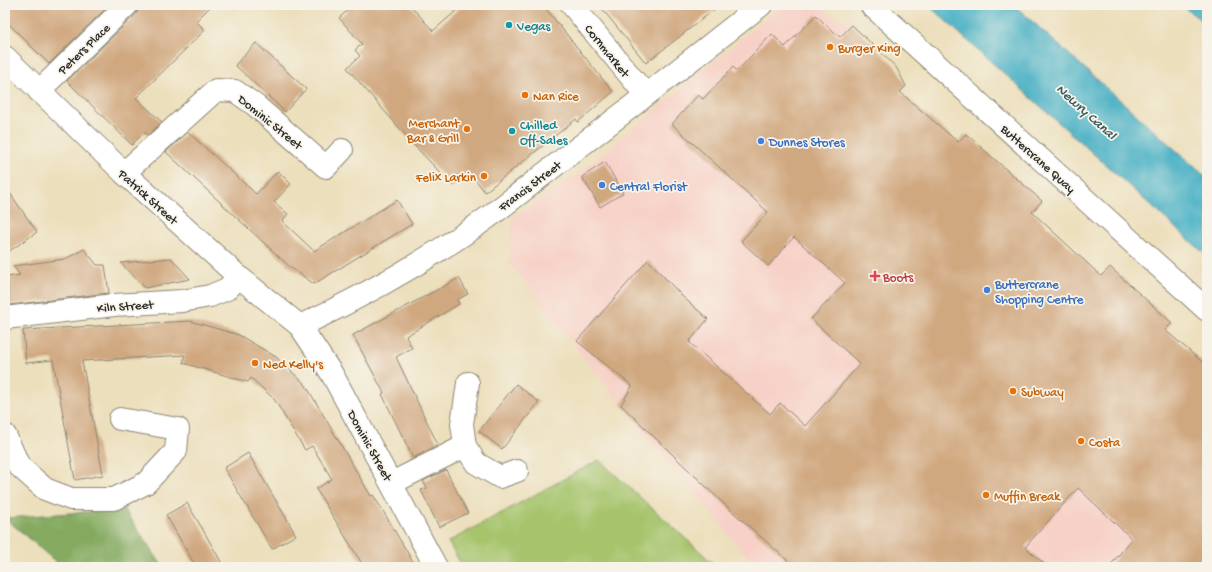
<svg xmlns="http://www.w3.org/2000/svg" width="1212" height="572" viewBox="0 0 1212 572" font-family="'Gochi Hand',sans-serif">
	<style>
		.built { fill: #f7d1c7 }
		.green { fill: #a5c46c; stroke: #68784c }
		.forest { fill: #84aa60; stroke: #586a46 }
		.water { fill: #47b0c5; stroke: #396e78 }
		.building { fill: #d0a880 }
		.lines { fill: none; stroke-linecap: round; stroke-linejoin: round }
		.minor-casing { stroke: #8c8574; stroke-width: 24 }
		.major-casing { stroke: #8c8574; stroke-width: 24 }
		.minor { stroke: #fff; stroke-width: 22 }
		.major { stroke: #fff; stroke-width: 22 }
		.culture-dot { fill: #0f9aa8; stroke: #f7f3e8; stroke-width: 1.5 }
		.food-dot { fill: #e8710a; stroke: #f7f3e8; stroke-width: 1.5 }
		.shop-dot { fill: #3f7fe0; stroke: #f7f3e8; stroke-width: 1.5 }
		.health-dot { fill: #e0444e; stroke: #f7f3e8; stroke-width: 1.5 }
		.labels { text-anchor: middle; stroke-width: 3.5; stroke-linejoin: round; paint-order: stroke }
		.culture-label { font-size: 13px; fill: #0d838f; stroke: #f7f3e8; text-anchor: start }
		.food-label { font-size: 13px; fill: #c56008; stroke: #f7f3e8; text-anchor: start }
		.street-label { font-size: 13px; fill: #2b2b2b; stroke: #f7f3e8 }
		.shop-label { font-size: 13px; fill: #366cbe; stroke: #f7f3e8; text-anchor: start }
		.health-label { font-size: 13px; fill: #be3a42; stroke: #f7f3e8; text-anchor: start }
		.water-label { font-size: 14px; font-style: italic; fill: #355a61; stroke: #f7f3e8 }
	</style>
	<rect width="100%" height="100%" fill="#f7f3e8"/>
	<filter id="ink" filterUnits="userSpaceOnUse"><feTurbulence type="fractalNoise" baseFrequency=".025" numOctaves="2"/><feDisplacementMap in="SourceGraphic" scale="8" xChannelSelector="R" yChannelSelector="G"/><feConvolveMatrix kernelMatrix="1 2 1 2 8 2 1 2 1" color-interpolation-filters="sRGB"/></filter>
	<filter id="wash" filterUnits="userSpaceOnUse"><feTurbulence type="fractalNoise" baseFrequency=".012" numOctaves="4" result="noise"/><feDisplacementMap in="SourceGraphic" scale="16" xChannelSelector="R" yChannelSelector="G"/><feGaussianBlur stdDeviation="0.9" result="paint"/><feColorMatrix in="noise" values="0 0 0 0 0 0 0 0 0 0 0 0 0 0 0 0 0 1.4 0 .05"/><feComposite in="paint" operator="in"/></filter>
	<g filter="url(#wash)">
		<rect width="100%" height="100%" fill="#ecdfbc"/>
		<!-- built -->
		<path class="built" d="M 782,5 L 818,5 L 828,13 L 852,25 L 896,67 L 906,86 L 900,92 L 958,142 L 966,134 L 1042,201 L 1032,212 L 1100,276 L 1110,267 L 1172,323 L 1166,330 L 1207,366 L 1207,567 L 756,567 L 621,405 L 509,262 L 513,217 L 572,179 Z"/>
		<!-- green -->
		<path class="green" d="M 599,460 L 717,567 L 463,567 L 448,542 Z"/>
		<!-- forest -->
		<path class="forest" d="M 124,509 L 163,567 L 62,567 L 5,518 Z"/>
		<!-- water -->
		<path class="water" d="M 928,5 L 1014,5 L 1207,178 L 1207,256 Z
			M 1181,5 L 1207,5 L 1207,26 L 1202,21 Z"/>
		<g id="blocks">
			<!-- building -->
			<path class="building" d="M 5,5 L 109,5 L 49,64 L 5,20 Z
				M 139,5 L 212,5 L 196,21 L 205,30 L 136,98 L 162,122 L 148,135 L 144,132 L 132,145 L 67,81 L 136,14 L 139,9 Z
				M 354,5 L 410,5 L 433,31 L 463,5 L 543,5 L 613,92 L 578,122 L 576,119 L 485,192 L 469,172 L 453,186 L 414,145 L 347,68 L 360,56 L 355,50 L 362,44 L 339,18 Z
				M 599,5 L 720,5 L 646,63 Z
				M 816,15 L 825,24 L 840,37 L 852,25 L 896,67 L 906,86 L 900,92 L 958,142 L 966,134 L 1042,201 L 1032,212 L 1101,276 L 1110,267 L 1172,323 L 1165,330 L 1207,366 L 1207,567 L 1109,567 L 1132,539 L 1078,488 L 1025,547 L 1048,567 L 795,567 L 724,504 L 621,405 L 632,386 L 577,341 L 648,260 L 683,297 L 708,319 L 689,342 L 770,414 L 780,403 L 805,426 L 860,364 L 811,319 L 845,283 L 794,237 L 768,266 L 741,241 L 768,212 L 672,124 L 698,95 L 703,99 L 733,67 L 737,71 L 772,34 L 785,47 Z
				M 256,43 L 306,89 L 285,112 L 235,65 Z
				M 188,132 L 256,194 L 278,171 L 291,184 L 274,202 L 288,214 L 282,221 L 314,251 L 397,200 L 412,224 L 314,284 L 290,267 L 166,152 Z
				M 605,162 L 623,193 L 600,207 L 582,177 Z
				M 5,186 L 37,232 L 5,254 Z
				M 84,249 L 97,265 L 105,265 L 109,293 L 10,305 L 7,277 L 20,275 L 13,266 L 65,259 Z
				M 171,258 L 190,279 L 145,288 L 121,263 Z
				M 459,278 L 468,294 L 457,300 L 459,304 L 406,336 L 412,348 L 396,357 L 438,445 L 413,458 L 382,394 L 384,393 L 353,335 Z
				M 190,321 L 239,335 L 276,357 L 305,384 L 371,496 L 373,495 L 383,511 L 416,567 L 364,567 L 316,489 L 332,479 L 312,446 L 305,450 L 274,399 L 251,378 L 248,382 L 183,363 L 185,355 L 82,361 L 103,475 L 75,480 L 53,360 L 26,363 L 23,330 Z
				M 516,384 L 539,402 L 502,449 L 479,431 Z
				M 248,453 L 296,535 L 272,549 L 224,468 Z
				M 446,470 L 468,513 L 439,527 L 421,490 L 427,488 L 423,481 Z
				M 187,503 L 203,530 L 224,567 L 196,567 L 166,515 Z"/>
		</g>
	</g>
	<g filter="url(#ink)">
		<use href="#blocks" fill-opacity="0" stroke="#8c8574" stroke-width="1"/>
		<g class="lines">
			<!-- minor casing -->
			<g class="minor-casing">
				<path id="minor" d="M 572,5 L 645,94
					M 39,91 L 127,5
					M 124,173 L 216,90 L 235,91 L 255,105 L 326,167 L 342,150
					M 5,318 L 114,305 L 182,301 L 210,296 L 227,289 L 239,277
					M 300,326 C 356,300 412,269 464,234 C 495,214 523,190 553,167 C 623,114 692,59 761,5
					M 468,383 L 462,424 L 465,446 L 476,463 L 500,477 L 517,471
					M 5,435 L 19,466 L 45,489 L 71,499 L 114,499 L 146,483 L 176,451 L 178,429 L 120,419
					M 392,483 L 465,446"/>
			</g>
			<!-- major casing -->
			<g class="major-casing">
				<path id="major" d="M 871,5 L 1207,310
					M 5,57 L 124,173 L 239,277 L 300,326 L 332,374 L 436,567"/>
			</g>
			<!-- minor -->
			<use href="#minor" class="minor"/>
			<!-- major -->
			<use href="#major" class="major"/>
		</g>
	</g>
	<!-- markers -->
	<g class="culture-dot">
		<circle cx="509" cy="25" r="4"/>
		<circle cx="512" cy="131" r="4"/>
	</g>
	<g class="food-dot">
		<circle cx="830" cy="47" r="4"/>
		<circle cx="525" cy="95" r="4"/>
		<circle cx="467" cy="129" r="4"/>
		<circle cx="484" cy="176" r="4"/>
		<circle cx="255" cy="363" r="4"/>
		<circle cx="1013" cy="391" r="4"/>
		<circle cx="1081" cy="441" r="4"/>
		<circle cx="986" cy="495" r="4"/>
	</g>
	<g class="shop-dot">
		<circle cx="761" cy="141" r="4"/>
		<circle cx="602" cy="185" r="4"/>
		<circle cx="987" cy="290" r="4"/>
	</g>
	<path class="health-dot" d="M873 270h4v4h4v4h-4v4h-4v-4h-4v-4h4z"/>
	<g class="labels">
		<!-- culture labels -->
		<g class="culture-label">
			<text x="517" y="30">Vegas</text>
			<text x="520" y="129">Chilled<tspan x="520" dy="15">Off-Sales</tspan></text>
		</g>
		<!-- food labels -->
		<g class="food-label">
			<text x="838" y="52">Burger King</text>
			<text x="533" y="100">Nan Rice</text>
			<text x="459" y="127" text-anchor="end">Merchant<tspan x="459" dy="15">Bar &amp; Grill</tspan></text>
			<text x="476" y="181" text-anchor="end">Felix Larkin</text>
			<text x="263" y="368">Ned Kelly's</text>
			<text x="1021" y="396">Subway</text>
			<text x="1089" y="446">Costa</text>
			<text x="994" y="500">Muffin Break</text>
		</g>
		<!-- street labels -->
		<g class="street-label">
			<text transform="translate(83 48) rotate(-44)" y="5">Peters Place</text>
			<text transform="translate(608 50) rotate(51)" y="5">Cornmarket</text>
			<text transform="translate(271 121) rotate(39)" y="5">Dominic Street</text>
			<text transform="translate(1039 158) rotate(42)" y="5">Buttercrane Quay</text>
			<text transform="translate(529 185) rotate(-37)" y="5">Francis Street</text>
			<text transform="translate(149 196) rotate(42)" y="5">Patrick Street</text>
			<text transform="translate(125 305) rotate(-4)" y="5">Kiln Street</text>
			<text transform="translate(371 445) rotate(61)" y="5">Dominic Street</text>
		</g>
		<!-- shop labels -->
		<g class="shop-label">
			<text x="769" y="146">Dunnes Stores</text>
			<text x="610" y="190">Central Florist</text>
			<text x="995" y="288">Buttercrane<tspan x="995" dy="15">Shopping Centre</tspan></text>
		</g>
		<!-- health labels -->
		<g class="health-label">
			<text x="883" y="281">Boots</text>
		</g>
		<!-- water labels -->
		<g class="water-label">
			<text transform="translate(1087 111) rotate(42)" y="5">Newry Canal</text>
		</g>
	</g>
	<!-- margin -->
	<rect width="1212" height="572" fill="none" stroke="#f7f3e8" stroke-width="20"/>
</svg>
